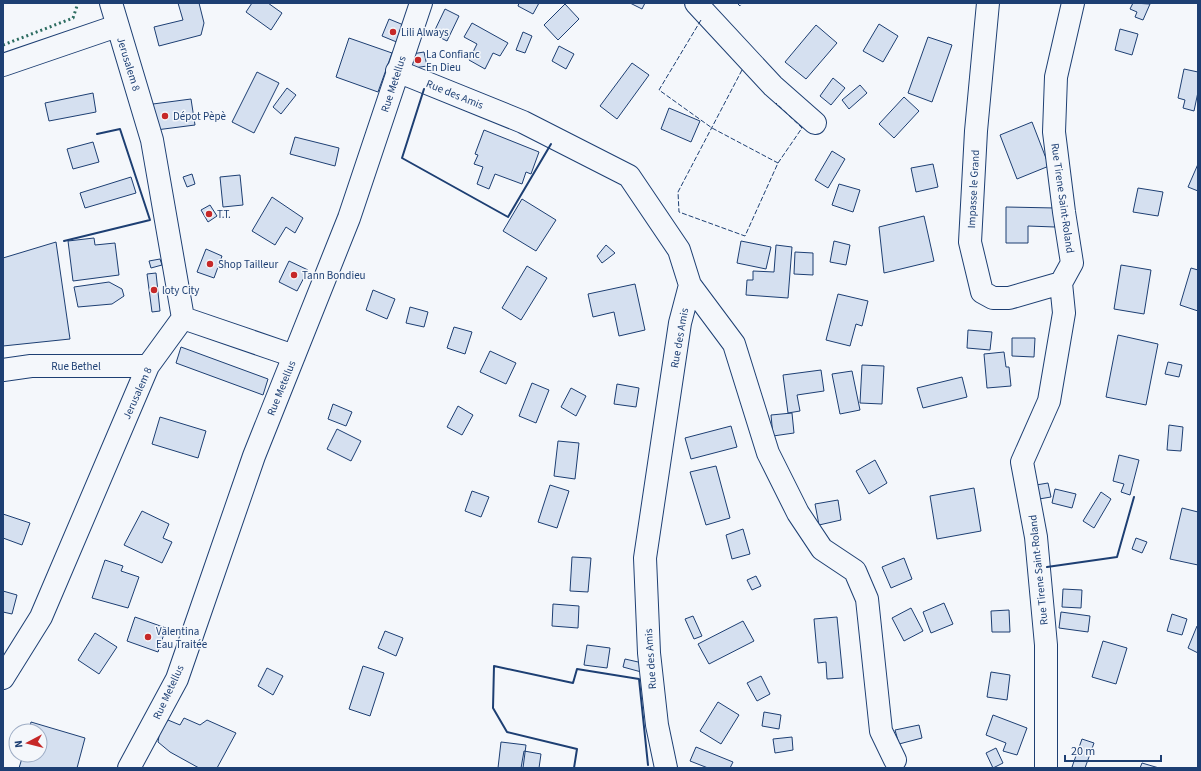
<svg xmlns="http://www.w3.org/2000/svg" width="1201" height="771" viewBox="0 0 1201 771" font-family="'Source Sans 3',sans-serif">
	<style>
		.building { fill: #d5e0f0; stroke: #1d3f73 }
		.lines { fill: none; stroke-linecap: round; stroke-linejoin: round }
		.street-casing { stroke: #1d3f73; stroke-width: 24 }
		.street { stroke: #f4f7fb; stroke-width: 22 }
		.hedge { stroke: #2c6c60; stroke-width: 3; stroke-dasharray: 2 3; stroke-linecap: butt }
		.fence { stroke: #1d3f73; stroke-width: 1; stroke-dasharray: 5 2; stroke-linecap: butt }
		.wall { stroke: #1d3f73; stroke-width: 2 }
		.poi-dot { fill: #c62828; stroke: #f4f7fb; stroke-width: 1.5 }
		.labels { text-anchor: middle; stroke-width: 3; stroke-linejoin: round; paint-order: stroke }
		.poi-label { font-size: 11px; fill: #1d3f73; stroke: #f4f7fb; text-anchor: start }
		.street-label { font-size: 11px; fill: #1d3f73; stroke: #f4f7fb }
	</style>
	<rect width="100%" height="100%" fill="#f4f7fb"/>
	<!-- building -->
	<path class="building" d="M 178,3 L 199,3 L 204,23 L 201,35 L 159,46 L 154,27 L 183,20 Z
		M 252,3 L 268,3 L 282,13 L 271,30 L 246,12 Z
		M 519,3 L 539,3 L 533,14 L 518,6 Z
		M 630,3 L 645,3 L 642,9 Z
		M 1133,3 L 1150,4 L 1143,20 L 1135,17 L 1137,12 L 1130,9 Z
		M 565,4 L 579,19 L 558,40 L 544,25 Z
		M 445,9 L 459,16 L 447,41 L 433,34 Z
		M 389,19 L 406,26 L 399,43 L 382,36 Z
		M 472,23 L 508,43 L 500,56 L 493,53 L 485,69 L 469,60 L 477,44 L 464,37 Z
		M 879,24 L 898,36 L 883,62 L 863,51 Z
		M 816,25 L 837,43 L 806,79 L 785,62 Z
		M 1120,29 L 1138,34 L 1132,55 L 1115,50 Z
		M 523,32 L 532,36 L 525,53 L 516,50 Z
		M 928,37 L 952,45 L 932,102 L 908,93 Z
		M 349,38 L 392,53 L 378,92 L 336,77 Z
		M 559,46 L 574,54 L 566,69 L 552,61 Z
		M 424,52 L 427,66 L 407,69 L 406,55 Z
		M 632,63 L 649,75 L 617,119 L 600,106 Z
		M 1184,69 L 1198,72 L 1198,92 L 1194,111 L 1183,108 L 1185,100 L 1178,98 Z
		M 257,72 L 279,83 L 254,133 L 232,122 Z
		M 833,78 L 845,88 L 831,105 L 820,96 Z
		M 860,85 L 867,93 L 849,109 L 842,100 Z
		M 287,88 L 296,95 L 281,114 L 273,107 Z
		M 93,93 L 96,112 L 49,121 L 45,103 Z
		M 904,97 L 919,111 L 894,138 L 879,124 Z
		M 191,99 L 195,125 L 156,130 L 153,104 Z
		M 669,108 L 700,121 L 691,142 L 661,129 Z
		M 1032,122 L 1049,166 L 1017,179 L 1000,135 Z
		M 484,130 L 539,152 L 531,174 L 526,172 L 522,184 L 495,174 L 489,189 L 477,184 L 483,167 L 474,164 L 478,155 L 475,154 Z
		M 295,137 L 339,148 L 335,166 L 290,154 Z
		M 93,142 L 99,162 L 73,169 L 67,149 Z
		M 832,151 L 845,159 L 828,188 L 815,180 Z
		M 933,164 L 938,187 L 916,192 L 911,168 Z
		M 1198,164 L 1198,191 L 1188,187 Z
		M 192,174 L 195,184 L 187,187 L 183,177 Z
		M 240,175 L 243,205 L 223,207 L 220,177 Z
		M 131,177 L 136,193 L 85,208 L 80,193 Z
		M 839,184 L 860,190 L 853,212 L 832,205 Z
		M 1138,188 L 1163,192 L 1158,216 L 1133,212 Z
		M 272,197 L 303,218 L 295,233 L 286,227 L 275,245 L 252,231 Z
		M 522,199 L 556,220 L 536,251 L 503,231 Z
		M 210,205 L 217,216 L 208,222 L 201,210 Z
		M 1006,207 L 1055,208 L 1055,227 L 1028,226 L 1028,243 L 1006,243 Z
		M 924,216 L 934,261 L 884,273 L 879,227 Z
		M 94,238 L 95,245 L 115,243 L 119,275 L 73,281 L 68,241 Z
		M 741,241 L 771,247 L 766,269 L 737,263 Z
		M 834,241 L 850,245 L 846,265 L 830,262 Z
		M 56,242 L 70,339 L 3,346 L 3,258 Z
		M 606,245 L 615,253 L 602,263 L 597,256 Z
		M 776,245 L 792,247 L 788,298 L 746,295 L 747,280 L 753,280 L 753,271 L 774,272 Z
		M 206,249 L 222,256 L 214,278 L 197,272 Z
		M 795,252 L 813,253 L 813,275 L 794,274 Z
		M 160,259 L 162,265 L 151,268 L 149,261 Z
		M 289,261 L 308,270 L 297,291 L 279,282 Z
		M 1121,265 L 1151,270 L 1144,314 L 1114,309 Z
		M 527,266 L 547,278 L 521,320 L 502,308 Z
		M 1191,268 L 1198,270 L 1198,311 L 1180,305 Z
		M 156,273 L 160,311 L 152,312 L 147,274 Z
		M 109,282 L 122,289 L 124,296 L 112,304 L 78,307 L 74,287 Z
		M 635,284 L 645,330 L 619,336 L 614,312 L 593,317 L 588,294 Z
		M 373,290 L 395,299 L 387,319 L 366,310 Z
		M 838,294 L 868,301 L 862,326 L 856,324 L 850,346 L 826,340 Z
		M 410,307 L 428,312 L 424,327 L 406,323 Z
		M 454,327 L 472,332 L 465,354 L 447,348 Z
		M 968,330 L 992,332 L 990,350 L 967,348 Z
		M 1118,335 L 1158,344 L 1146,405 L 1106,397 Z
		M 1012,338 L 1035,338 L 1034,357 L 1012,356 Z
		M 181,347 L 268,379 L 263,395 L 176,363 Z
		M 490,351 L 516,363 L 506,384 L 480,372 Z
		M 1004,352 L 1006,367 L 1009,367 L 1011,386 L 987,388 L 984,354 Z
		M 1168,362 L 1182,365 L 1179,377 L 1165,374 Z
		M 862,365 L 884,366 L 882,404 L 860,403 Z
		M 821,370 L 824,391 L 797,395 L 800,411 L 788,413 L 783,375 Z
		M 852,371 L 860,410 L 840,414 L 832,374 Z
		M 962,377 L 967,397 L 923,408 L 917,388 Z
		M 532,383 L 549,390 L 536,423 L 519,416 Z
		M 617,384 L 639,388 L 636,407 L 614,404 Z
		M 571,388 L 586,396 L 576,416 L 561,407 Z
		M 333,404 L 352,412 L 346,426 L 328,419 Z
		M 458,406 L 473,415 L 462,435 L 447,427 Z
		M 792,413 L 794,433 L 773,436 L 771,415 Z
		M 160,417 L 206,431 L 198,458 L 152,444 Z
		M 1169,425 L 1183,427 L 1181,451 L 1167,450 Z
		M 731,426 L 737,447 L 691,459 L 685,438 Z
		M 337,429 L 361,441 L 351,461 L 327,449 Z
		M 558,441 L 579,443 L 575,479 L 554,476 Z
		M 1119,455 L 1139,460 L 1130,495 L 1121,492 L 1124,484 L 1113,481 Z
		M 875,460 L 887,483 L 869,494 L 856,471 Z
		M 716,466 L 730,518 L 706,525 L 690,472 Z
		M 1048,483 L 1051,497 L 1039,499 L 1036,485 Z
		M 550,485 L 569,491 L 557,528 L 538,522 Z
		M 974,488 L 981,531 L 937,539 L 930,496 Z
		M 1055,489 L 1076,494 L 1072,508 L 1052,503 Z
		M 472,491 L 489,497 L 481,517 L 465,511 Z
		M 1101,492 L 1111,499 L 1094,528 L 1083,521 Z
		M 838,500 L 841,520 L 819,525 L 815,504 Z
		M 1182,508 L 1198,512 L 1198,565 L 1170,559 Z
		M 142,511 L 169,524 L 163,538 L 172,542 L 162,563 L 124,545 Z
		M 3,514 L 30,523 L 22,545 L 3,538 Z
		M 743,529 L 750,554 L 732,559 L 726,535 Z
		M 1136,538 L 1147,542 L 1142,553 L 1132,549 Z
		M 572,557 L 591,558 L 588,592 L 570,591 Z
		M 904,558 L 912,579 L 891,588 L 882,567 Z
		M 105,560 L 123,566 L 121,571 L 139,577 L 128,608 L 92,598 Z
		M 756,576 L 761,586 L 752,590 L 747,580 Z
		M 1063,589 L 1082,590 L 1081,608 L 1062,607 Z
		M 3,591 L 17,595 L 12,614 L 3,612 Z
		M 944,603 L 953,624 L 931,633 L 923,612 Z
		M 553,604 L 579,606 L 578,628 L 552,626 Z
		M 911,608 L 923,631 L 904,641 L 892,618 Z
		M 1009,610 L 1010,632 L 992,632 L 991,611 Z
		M 1061,612 L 1090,616 L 1088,632 L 1059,628 Z
		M 1172,614 L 1187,619 L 1182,635 L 1167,631 Z
		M 693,616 L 702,636 L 694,639 L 685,619 Z
		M 135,617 L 166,628 L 158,652 L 127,641 Z
		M 837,617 L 843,678 L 827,679 L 826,662 L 818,663 L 814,619 Z
		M 743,621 L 754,641 L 709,664 L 698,644 Z
		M 1197,626 L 1198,626 L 1198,653 L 1188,648 Z
		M 385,631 L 403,638 L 396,656 L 378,648 Z
		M 95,633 L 117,647 L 99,674 L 78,660 Z
		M 1103,641 L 1127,648 L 1116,684 L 1092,677 Z
		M 587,645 L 610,648 L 607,668 L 584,665 Z
		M 625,659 L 647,664 L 645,673 L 623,667 Z
		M 363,666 L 384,673 L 370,716 L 349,709 Z
		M 267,668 L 283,676 L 273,695 L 258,686 Z
		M 991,672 L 1010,675 L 1007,700 L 987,697 Z
		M 761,676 L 770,694 L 757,701 L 747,683 Z
		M 718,702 L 739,715 L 721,744 L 700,731 Z
		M 764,712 L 781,715 L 779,729 L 762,726 Z
		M 993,715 L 1027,728 L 1017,755 L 1003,751 L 1006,743 L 986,735 Z
		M 184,718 L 200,725 L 207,720 L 236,733 L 217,768 L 199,768 L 170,752 L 158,742 L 160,730 L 168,720 L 180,725 Z
		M 31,722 L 85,738 L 77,768 L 19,768 L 23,755 L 40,755 L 40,731 L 29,731 Z
		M 919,725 L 922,738 L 899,744 L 895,730 Z
		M 792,737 L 793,750 L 775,753 L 773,739 Z
		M 1082,739 L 1094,743 L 1085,768 L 1075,768 L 1072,767 Z
		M 501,742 L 526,745 L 523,768 L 498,768 Z
		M 696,747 L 733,762 L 730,768 L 708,768 L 690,761 Z
		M 996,748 L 1003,763 L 993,768 L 986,753 Z
		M 524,751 L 541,754 L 539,768 L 521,768 Z
		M 1142,763 L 1159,768 L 1140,768 Z"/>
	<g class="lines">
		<!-- street casing -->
		<g class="street-casing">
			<path id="street" d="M 696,3 L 773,86 L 815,123
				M 988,3 L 976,131 L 970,242 L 982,292 L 993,298 L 1009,298 L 1061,283
				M 3,65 L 117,26
				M 397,71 L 523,122 L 629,176 L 679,250 L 690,285 L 680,323 L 645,558 L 649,653 L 657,725 L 666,768
				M 690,285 L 734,344 L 768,453 L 798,513 L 822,549 L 855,571 L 867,599 L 881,731 L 895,760
				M 183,318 L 294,356
				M 3,370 L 31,366 L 148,366
				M 3,678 L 41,617 L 148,366 L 183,318 L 152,140 L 111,3
				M 129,768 L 177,679 L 254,456 L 349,218 L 421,3
				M 1046,768 L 1046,645 L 1036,537 L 1022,462 L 1049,401 L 1064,313 L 1061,283 L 1072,263 L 1064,212 L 1054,132 L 1056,77 L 1073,3"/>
		</g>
		<!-- street -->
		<use href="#street" class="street"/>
		<!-- hedge -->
		<path class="hedge" d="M 3,45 L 73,18 L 78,3"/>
		<!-- fence -->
		<path class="fence" d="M 737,3 L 740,6 L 743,3
			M 701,20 L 659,90 L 712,128 L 778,163
			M 742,70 L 678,192 L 679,212 L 745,236 L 778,163 L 802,128 L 776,103"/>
		<!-- wall -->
		<path class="wall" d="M 424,89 L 402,158 L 508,217 L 551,144
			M 64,241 L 150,220 L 120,129 L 97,134
			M 1047,567 L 1117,557 L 1134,497
			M 574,768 L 577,749 L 507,732 L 493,708 L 494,666 L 573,683 L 577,669 L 639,679 L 648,765"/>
	</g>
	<!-- markers -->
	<g class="poi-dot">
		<circle cx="393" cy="32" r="4"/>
		<circle cx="418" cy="60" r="4"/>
		<circle cx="165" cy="116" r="4"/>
		<circle cx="209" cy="214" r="4"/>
		<circle cx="210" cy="264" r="4"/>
		<circle cx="294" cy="275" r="4"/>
		<circle cx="154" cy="290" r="4"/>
		<circle cx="148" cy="637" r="4"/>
	</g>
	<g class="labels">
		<!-- poi labels -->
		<g class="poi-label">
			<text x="401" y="36">Lili Always</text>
			<text x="426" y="58">La Confianc<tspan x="426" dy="13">En Dieu</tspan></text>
			<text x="173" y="120">Dépot Pèpè</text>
			<text x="217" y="218">T.T.</text>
			<text x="218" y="268">Shop Tailleur</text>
			<text x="302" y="279">Tann Bondieu</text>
			<text x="162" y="294">loty City</text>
			<text x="156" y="635">Valentina<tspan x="156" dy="13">Eau Traitée</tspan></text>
		</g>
		<!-- street labels -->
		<g class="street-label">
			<text transform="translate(129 64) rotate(73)" y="4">Jerusalem 8</text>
			<text transform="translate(393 84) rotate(-72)" y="4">Rue Metellus</text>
			<text transform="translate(455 94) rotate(22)" y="4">Rue des Amis</text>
			<text transform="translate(973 189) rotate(-87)" y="4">Impasse le Grand</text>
			<text transform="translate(1063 198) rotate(82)" y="4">Rue Tirene Saint-Roland</text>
			<text transform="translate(679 338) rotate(-80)" y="4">Rue des Amis</text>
			<text x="76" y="370">Rue Bethel</text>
			<text transform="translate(281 388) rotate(-68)" y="4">Rue Metellus</text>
			<text transform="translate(137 393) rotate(-66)" y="4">Jerusalem 8</text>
			<text transform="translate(1038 570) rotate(-96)" y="4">Rue Tirene Saint-Roland</text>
			<text transform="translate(650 659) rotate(-94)" y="4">Rue des Amis</text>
			<text transform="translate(168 692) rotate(-65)" y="4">Rue Metellus</text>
		</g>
	</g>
	<!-- border -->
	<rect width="1201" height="771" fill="none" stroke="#1d3f73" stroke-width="8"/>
	<!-- north arrow -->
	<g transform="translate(28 743) rotate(263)"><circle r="19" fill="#f4f7fb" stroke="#9eadc5"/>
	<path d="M0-3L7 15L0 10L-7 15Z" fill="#c62828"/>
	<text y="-6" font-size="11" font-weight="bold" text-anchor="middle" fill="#1d3f73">N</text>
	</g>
	<!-- scale -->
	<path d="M1065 755v6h96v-6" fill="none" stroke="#1d3f73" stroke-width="2"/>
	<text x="1071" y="755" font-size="12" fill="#1d3f73" stroke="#f4f7fb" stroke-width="3" paint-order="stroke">20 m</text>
</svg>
